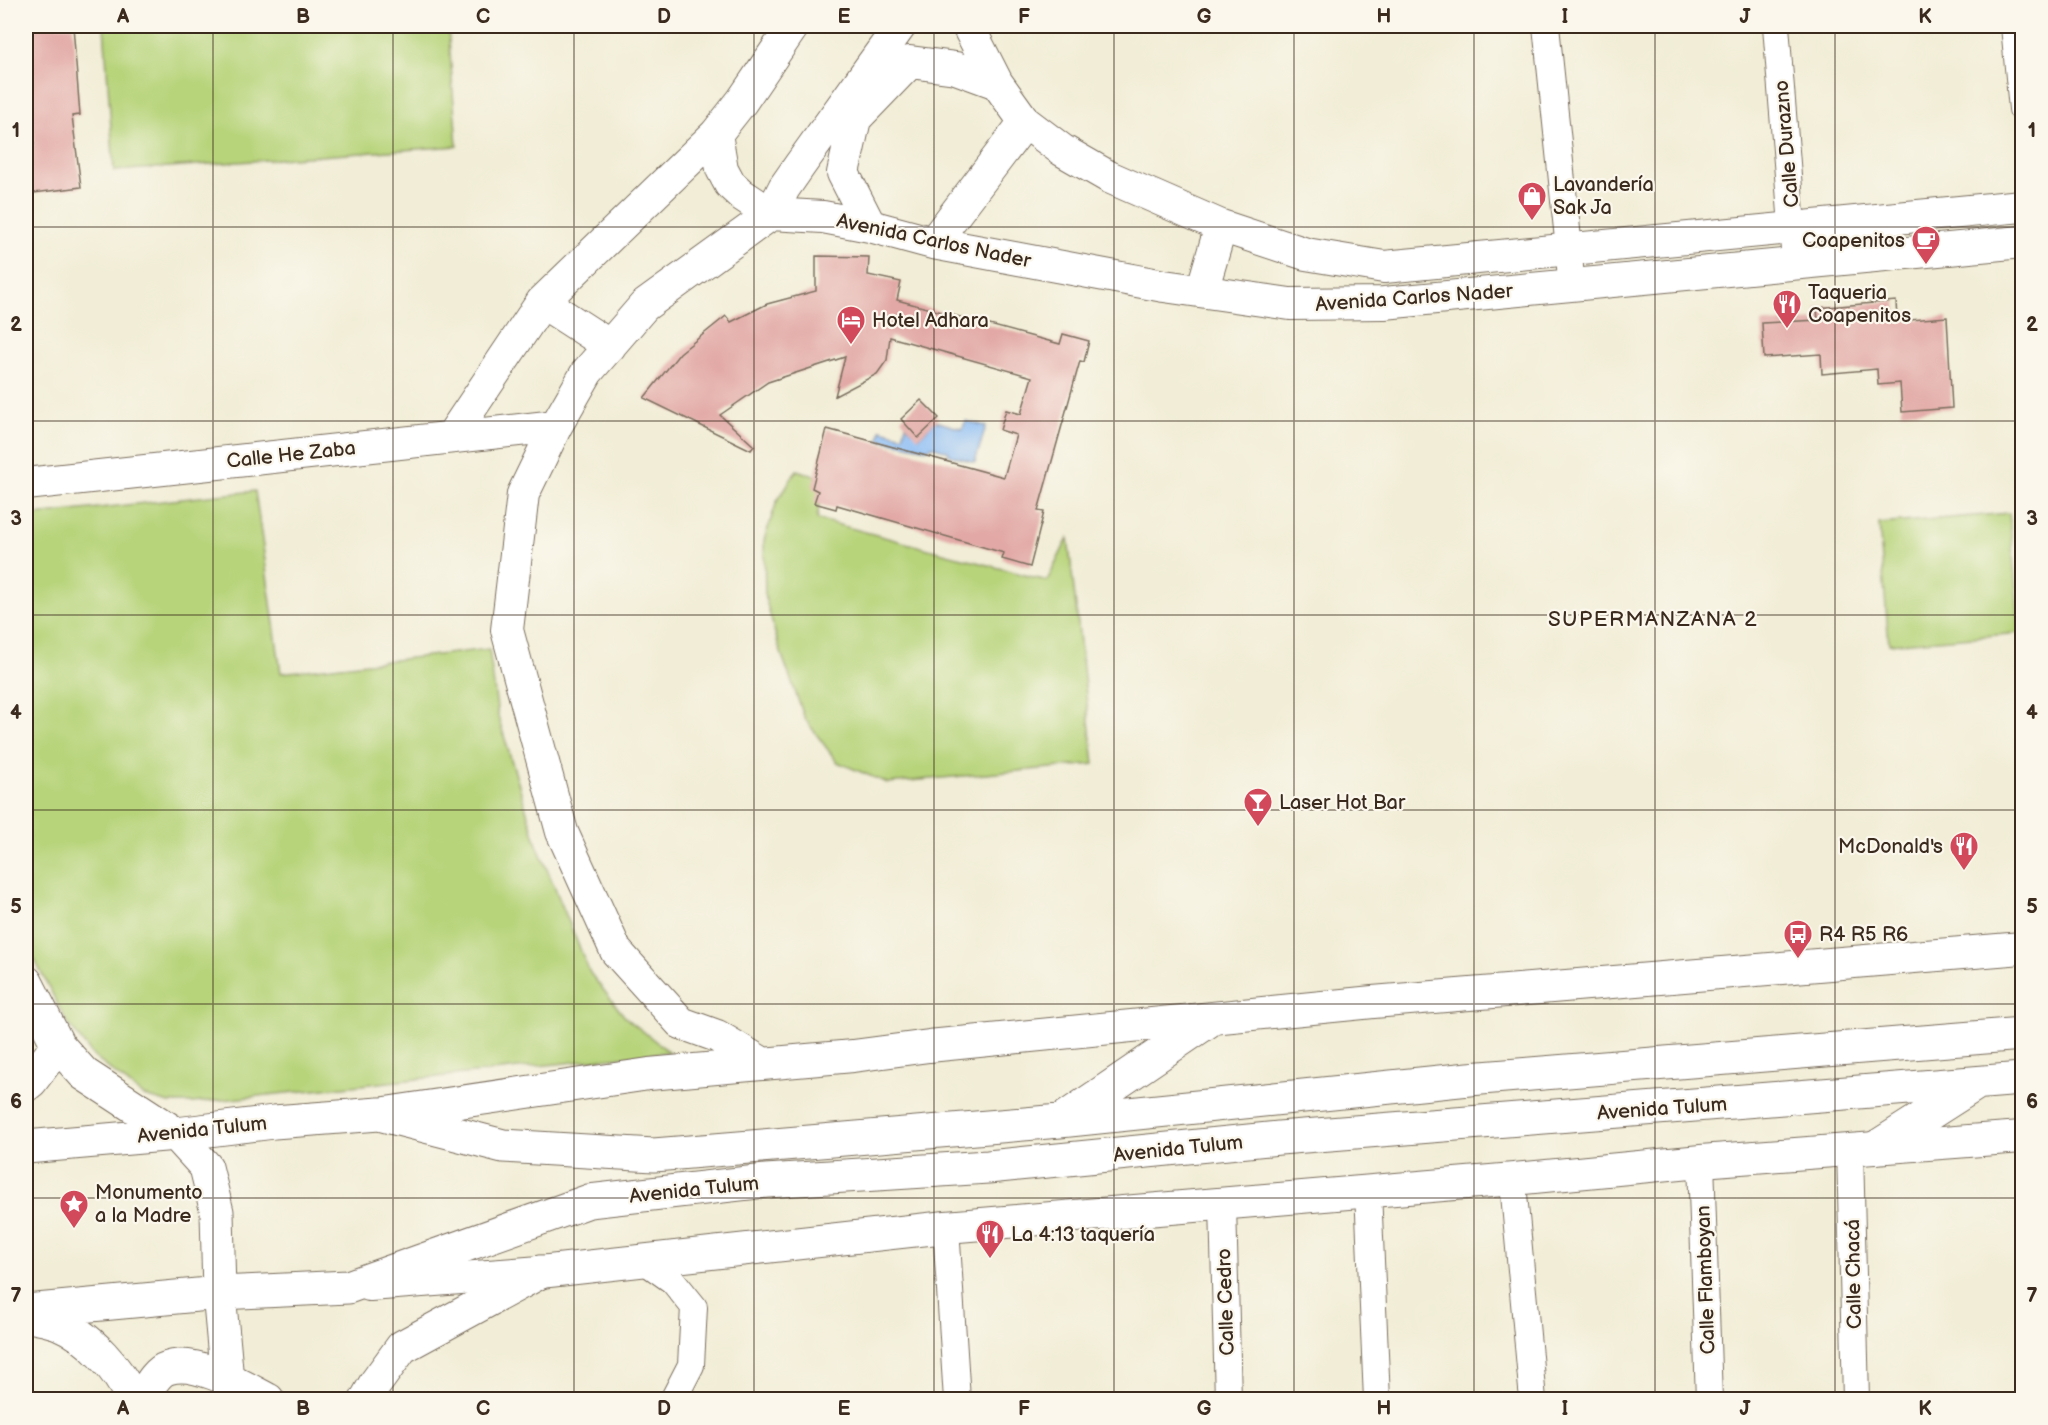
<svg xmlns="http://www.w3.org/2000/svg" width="2048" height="1425" viewBox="0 0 2048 1425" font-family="'Balsamiq Sans',sans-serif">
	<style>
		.green { fill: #b7d47a; stroke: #797f4c; stroke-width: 1.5 }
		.water { fill: #88bbf5; stroke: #62728a; stroke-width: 1.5 }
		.building { fill: #e2a8a5 }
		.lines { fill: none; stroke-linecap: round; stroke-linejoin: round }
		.minor-casing { stroke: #7b6e5e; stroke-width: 28 }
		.tertiary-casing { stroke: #7b6e5e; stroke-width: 34 }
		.secondary-casing { stroke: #7b6e5e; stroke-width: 35 }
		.primary-casing { stroke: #7b6e5e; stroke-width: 35 }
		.minor { stroke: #fff; stroke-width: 26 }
		.tertiary { stroke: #fff; stroke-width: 32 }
		.secondary { stroke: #fff; stroke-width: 33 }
		.primary { stroke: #fff; stroke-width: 33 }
		.grid { fill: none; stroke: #3b2a1e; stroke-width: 1.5; stroke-opacity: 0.55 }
		.labels { text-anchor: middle; stroke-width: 4.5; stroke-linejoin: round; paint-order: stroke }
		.street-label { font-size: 20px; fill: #3b2a1e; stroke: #fbf7ec }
		.poi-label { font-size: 20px; fill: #3b2a1e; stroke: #fbf7ec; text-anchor: start }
		.neighbourhood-label { font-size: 21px; letter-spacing: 1.5px; fill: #3b2a1e; stroke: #fbf7ec }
		.neatline { fill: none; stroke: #3b2a1e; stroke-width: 2 }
		.grid-label { font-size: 20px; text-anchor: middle; font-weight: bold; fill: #3b2a1e }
	</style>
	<rect width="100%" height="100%" fill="#fbf7ec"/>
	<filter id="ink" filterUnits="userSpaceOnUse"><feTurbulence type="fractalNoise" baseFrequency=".0167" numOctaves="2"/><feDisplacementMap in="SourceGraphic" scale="12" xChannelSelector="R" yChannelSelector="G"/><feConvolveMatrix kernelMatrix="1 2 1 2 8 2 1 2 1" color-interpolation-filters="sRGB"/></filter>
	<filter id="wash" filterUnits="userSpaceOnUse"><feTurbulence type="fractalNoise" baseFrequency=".008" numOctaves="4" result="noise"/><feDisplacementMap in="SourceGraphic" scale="24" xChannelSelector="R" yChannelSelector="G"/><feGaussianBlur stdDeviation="1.35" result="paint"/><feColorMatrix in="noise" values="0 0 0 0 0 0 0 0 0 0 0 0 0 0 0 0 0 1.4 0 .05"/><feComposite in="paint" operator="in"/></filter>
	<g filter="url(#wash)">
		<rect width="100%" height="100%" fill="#f1edd6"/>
		<!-- green -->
		<path class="green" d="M 104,26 L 448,26 L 457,146 L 114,171 Z
			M 797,470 L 823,479 L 817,519 L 1047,581 L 1068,538 L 1094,764 L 887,783 L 837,762 L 805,719 L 779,647 L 765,597 L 764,540 L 777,501 Z
			M 255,491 L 281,673 L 489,649 L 498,716 L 537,845 L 590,973 L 625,1017 L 669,1052 L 193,1103 L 169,1103 L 144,1096 L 94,1057 L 67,1022 L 26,943 L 26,516 Z
			M 2009,513 L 2020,633 L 1889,644 L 1879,524 Z"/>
		<!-- water -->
		<path class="water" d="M 935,421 L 962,429 L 966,421 L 986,426 L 975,462 L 949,455 L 948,451 L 932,446 L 928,449 L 879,440 L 881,430 L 903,436 L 906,425 L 919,437 Z"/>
		<g id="blocks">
			<!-- building -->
			<path class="building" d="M 26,26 L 73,26 L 80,115 L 72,116 L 81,187 L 26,194 L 26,145 L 34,144 Z
				M 816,256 L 869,257 L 868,275 L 901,282 L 897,300 L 1060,344 L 1063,334 L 1089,341 L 1084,362 L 1080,361 L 1038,511 L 1044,512 L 1030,567 L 1002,559 L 1004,553 L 837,505 L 836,509 L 814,503 L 818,491 L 812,488 L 827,429 L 1004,477 L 1016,435 L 1000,430 L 1006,410 L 1021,414 L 1032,377 L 890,337 L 887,360 L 877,374 L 835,396 L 845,357 L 768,382 L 720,415 L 754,446 L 751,450 L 644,398 L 680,353 L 726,316 L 731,322 L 767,304 L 816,291 Z
				M 1896,301 L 1897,321 L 1947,317 L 1952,408 L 1902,412 L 1900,383 L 1878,385 L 1877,369 L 1822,374 L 1821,354 L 1764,358 L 1762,323 L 1818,320 L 1817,308 Z
				M 921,400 L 939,418 L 918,438 L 901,419 Z"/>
		</g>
	</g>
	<g filter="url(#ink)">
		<use href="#blocks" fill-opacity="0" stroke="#7b6e5e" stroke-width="1.5"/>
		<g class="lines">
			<!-- minor casing -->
			<g class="minor-casing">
				<path id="minor" d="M 1546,26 L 1569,249 L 1571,285
					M 1776,26 L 1795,263
					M 2014,26 L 2022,109
					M 1850,1149 L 1856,1400
					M 1701,1161 L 1709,1400
					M 1368,1191 L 1377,1400
					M 1514,1194 L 1533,1400
					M 1223,1204 L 1228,1400
					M 946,1227 L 957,1400
					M 642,1259 L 673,1281 L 694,1307 L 691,1365 L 673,1400"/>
			</g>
			<!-- tertiary casing -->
			<g class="tertiary-casing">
				<path id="tertiary" d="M 968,26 L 997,83 L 1025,122 L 1062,150 L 1109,177 L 1221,226 L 1306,254 L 1384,267 L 2022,206
					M 716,134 L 722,169 L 730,184 L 742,195 L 771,214 L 823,217 L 870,226 L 933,243 L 1164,286 L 1290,304 L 1384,303 L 2022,242
					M 870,226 L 843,173 L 855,119 L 910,62 L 956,68 L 997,83
					M 933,243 L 1025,122
					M 1202,291 L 1221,226
					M 542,302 L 610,346
					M 452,436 L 542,302 L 716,134 L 742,101 L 793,26
					M 26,484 L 556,426
					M 762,1063 L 717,1036 L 681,1023 L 616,951 L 562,832 L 507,630 L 523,494 L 556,426 L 587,372 L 644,306 L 771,214 L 784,188 L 800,165 L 900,26
					M 379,1114 L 649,1074 L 853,1056 L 929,1046 L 1373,1002 L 2022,948
					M 370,1285 L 540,1272 L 946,1227 L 1514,1179 L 1701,1161 L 2022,1137"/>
			</g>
			<!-- secondary casing -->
			<g class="secondary-casing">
				<path id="secondary" d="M 26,982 L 58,1045 L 84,1074 L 176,1134 L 206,1167 L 217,1212 L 219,1293 L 227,1380 L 232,1400
					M 26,1085 L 31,1081 L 58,1045
					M 26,1315 C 36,1318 48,1319 58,1323 C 90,1336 119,1370 133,1400
					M 141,1400 C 148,1389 155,1372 168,1368 C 196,1358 243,1387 268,1400
					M 366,1400 L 375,1384 L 402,1347 L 540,1272"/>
			</g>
			<!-- primary casing -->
			<g class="primary-casing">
				<path id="primary" d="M 1064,1119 L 1211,1019
					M 26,1147 L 176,1134 L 274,1122 L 379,1114 L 503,1146 L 654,1155 L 1060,1121 L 1469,1079 L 2022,1034
					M 1877,1147 L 1974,1085
					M 26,1311 L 219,1293 L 348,1287 L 589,1201 L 660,1193 L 766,1181 L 988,1167 L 1279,1138 L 2022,1079"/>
			</g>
			<!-- minor -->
			<use href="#minor" class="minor"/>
			<!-- tertiary -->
			<use href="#tertiary" class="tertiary"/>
			<!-- secondary -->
			<use href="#secondary" class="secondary"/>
			<!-- primary -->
			<use href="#primary" class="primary"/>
		</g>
	</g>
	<!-- grid -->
	<path class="grid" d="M 213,26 L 213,1400M 393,26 L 393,1400M 574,26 L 574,1400M 754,26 L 754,1400M 934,26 L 934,1400M 1114,26 L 1114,1400M 1294,26 L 1294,1400M 1474,26 L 1474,1400M 1655,26 L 1655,1400M 1835,26 L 1835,1400M 26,227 L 2022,227M 26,421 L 2022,421M 26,615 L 2022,615M 26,810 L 2022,810M 26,1004 L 2022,1004M 26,1198 L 2022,1198"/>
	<!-- icons -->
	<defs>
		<g id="shop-pin" transform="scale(1.5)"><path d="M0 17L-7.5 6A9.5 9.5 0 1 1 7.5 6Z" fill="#d1495b" stroke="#fbf7ec"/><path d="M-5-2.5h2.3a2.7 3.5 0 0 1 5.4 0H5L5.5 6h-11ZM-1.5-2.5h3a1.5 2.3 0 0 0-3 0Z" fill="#fff"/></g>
		<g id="cafe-pin" transform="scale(1.5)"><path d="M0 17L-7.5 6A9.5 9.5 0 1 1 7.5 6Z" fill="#d1495b" stroke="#fbf7ec"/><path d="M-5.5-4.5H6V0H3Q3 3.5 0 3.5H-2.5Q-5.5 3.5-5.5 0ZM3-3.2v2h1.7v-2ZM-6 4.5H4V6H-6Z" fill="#fff"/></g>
		<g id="restaurant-pin" transform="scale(1.5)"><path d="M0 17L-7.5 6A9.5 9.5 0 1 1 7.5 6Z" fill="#d1495b" stroke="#fbf7ec"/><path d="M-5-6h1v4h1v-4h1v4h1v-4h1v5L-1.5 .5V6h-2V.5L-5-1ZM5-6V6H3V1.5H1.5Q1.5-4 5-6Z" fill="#fff"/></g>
		<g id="hotel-pin" transform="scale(1.5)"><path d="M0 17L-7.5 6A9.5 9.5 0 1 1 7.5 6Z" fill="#d1495b" stroke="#fbf7ec"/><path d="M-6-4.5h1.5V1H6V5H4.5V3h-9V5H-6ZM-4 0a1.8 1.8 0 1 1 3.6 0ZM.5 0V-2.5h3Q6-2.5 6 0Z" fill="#fff"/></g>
		<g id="bar-pin" transform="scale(1.5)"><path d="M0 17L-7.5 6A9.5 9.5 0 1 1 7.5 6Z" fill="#d1495b" stroke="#fbf7ec"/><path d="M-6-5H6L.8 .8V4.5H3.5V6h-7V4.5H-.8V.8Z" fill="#fff"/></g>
		<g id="bus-pin" transform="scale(1.5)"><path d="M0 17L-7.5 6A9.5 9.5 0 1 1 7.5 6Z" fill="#d1495b" stroke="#fbf7ec"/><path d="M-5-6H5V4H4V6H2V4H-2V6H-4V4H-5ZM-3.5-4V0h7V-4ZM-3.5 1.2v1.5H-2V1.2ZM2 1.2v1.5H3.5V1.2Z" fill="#fff"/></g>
		<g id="sight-pin" transform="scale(1.5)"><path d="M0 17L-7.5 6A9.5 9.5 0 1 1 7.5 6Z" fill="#d1495b" stroke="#fbf7ec"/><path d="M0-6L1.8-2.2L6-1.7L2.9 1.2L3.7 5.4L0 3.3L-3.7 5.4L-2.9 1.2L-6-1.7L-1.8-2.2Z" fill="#fff"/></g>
	</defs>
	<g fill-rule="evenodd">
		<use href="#shop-pin" x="1532" y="196"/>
		<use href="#cafe-pin" x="1926" y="240"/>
		<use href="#restaurant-pin" x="1787" y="304"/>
		<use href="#hotel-pin" x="851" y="320"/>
		<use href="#bar-pin" x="1258" y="802"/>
		<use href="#restaurant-pin" x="1964" y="846"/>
		<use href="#bus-pin" x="1798" y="934"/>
		<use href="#sight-pin" x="74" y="1204"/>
		<use href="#restaurant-pin" x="990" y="1234"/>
	</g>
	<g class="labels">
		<!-- street labels -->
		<g class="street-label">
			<text transform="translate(1786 144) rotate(-95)" y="7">Calle Durazno</text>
			<text transform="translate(934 240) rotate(12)" y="7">Avenida Carlos Nader</text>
			<text transform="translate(1414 297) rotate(-4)" y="7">Avenida Carlos Nader</text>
			<text transform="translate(291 454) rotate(-6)" y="7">Calle He Zaba</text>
			<text transform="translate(1662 1108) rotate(-4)" y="7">Avenida Tulum</text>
			<text transform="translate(202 1129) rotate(-6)" y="7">Avenida Tulum</text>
			<text transform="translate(1178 1148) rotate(-6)" y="7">Avenida Tulum</text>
			<text transform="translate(694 1189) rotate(-6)" y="7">Avenida Tulum</text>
			<text transform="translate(1853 1274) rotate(-91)" y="7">Calle Chacá</text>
			<text transform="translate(1705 1280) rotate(-92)" y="7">Calle Flamboyan</text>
			<text transform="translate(1225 1302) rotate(-92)" y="7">Calle Cedro</text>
		</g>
		<!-- poi labels -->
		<g class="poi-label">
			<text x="1553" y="191">Lavandería<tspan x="1553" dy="23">Sak Ja</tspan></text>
			<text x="1905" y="247" text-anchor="end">Coapenitos</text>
			<text x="1808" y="299">Taqueria<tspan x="1808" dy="23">Coapenitos</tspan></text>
			<text x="872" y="327">Hotel Adhara</text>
			<text x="1279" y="809">Laser Hot Bar</text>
			<text x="1943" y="853" text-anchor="end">McDonald's</text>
			<text x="1819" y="941">R4 R5 R6</text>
			<text x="95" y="1199">Monumento<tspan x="95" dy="23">a la Madre</tspan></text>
			<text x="1011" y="1241">La 4:13 taquería</text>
		</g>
		<!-- neighbourhood labels -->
		<g class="neighbourhood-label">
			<text x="1653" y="626">SUPERMANZANA 2</text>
		</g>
	</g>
	<!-- margin -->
	<rect width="2048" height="1425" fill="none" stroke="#fbf7ec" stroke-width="66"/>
	<rect x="33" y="33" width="1982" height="1359" class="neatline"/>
	<g class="grid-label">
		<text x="123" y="23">A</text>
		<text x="303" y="23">B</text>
		<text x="483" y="23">C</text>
		<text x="664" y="23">D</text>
		<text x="844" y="23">E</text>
		<text x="1024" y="23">F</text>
		<text x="1204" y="23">G</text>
		<text x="1384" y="23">H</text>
		<text x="1565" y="23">I</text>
		<text x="1745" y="23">J</text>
		<text x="1925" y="23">K</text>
		<text x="16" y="137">1</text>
		<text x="2032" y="137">1</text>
		<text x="16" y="331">2</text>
		<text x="2032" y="331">2</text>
		<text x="16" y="525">3</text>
		<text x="2032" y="525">3</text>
		<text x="16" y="719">4</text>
		<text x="2032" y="719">4</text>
		<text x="16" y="913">5</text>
		<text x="2032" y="913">5</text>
		<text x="16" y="1108">6</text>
		<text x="2032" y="1108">6</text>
		<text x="16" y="1302">7</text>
		<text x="2032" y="1302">7</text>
		<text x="123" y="1415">A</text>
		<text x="303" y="1415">B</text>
		<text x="483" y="1415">C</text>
		<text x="664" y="1415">D</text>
		<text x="844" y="1415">E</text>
		<text x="1024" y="1415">F</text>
		<text x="1204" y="1415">G</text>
		<text x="1384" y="1415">H</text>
		<text x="1565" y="1415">I</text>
		<text x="1745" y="1415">J</text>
		<text x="1925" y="1415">K</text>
	</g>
</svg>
